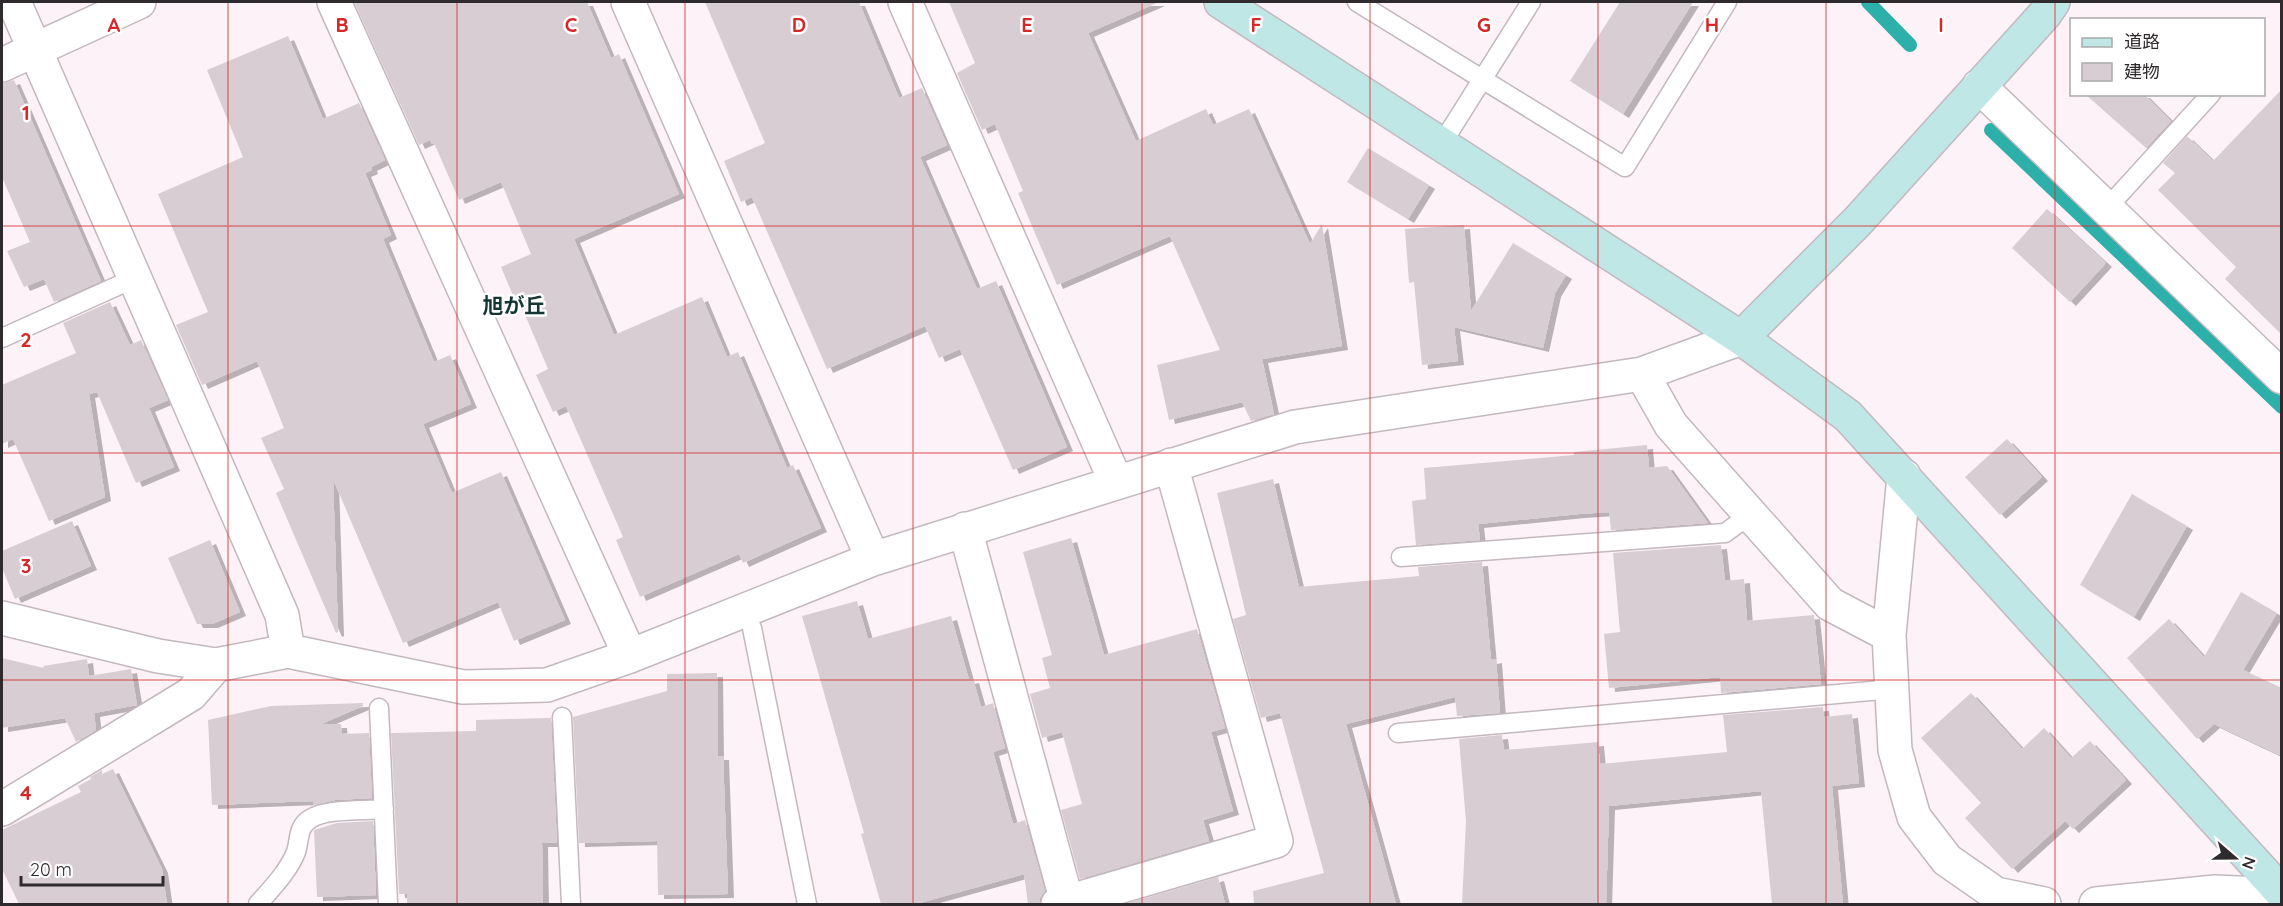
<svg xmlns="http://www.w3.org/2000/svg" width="2283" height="906" viewBox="0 0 2283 906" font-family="Quicksand,'Noto Sans JP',sans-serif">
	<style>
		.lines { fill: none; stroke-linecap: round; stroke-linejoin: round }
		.stream { stroke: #2cb0a9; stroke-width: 14 }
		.building { fill: #d9cdd4; filter: url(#shadow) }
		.lane-casing { stroke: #c4b8bf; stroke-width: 21 }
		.street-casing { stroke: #c4b8bf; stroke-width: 36 }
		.secondary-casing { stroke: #c4b8bf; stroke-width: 36 }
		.lane { stroke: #fff; stroke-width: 18 }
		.street { stroke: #fff; stroke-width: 33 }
		.secondary { stroke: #bee7e5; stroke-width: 33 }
		.grid { fill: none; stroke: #d62828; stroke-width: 1.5; stroke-opacity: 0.55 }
		.labels { text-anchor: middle; stroke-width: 5; stroke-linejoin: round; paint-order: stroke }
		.quarter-label { font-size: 21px; font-weight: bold; fill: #133533; stroke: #fff }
		.grid-label { font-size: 20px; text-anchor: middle; font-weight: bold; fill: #d62828; stroke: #fff; stroke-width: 5; stroke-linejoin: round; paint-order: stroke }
	</style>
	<defs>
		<filter id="shadow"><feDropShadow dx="6" dy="4" stdDeviation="0" flood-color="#0004"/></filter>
	</defs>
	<rect width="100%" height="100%" fill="#fef2f9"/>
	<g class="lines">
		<!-- stream -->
		<path class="stream" d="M 1868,2 L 1910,45
			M 1991,130 L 2282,407"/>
	</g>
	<!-- building -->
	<path class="building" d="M 354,2 L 587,2 L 611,58 L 619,54 L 679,194 L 574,239 L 614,335 L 702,297 L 727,357 L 738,352 L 787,468 L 793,465 L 821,528 L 743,563 L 739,554 L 640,597 L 616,540 L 623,537 L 566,406 L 553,412 L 536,375 L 548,369 L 520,303 L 517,305 L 501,267 L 531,254 L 501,182 L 459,200 L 434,143 L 432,144 L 430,140 L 419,145 Z
		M 705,2 L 859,2 L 899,98 L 922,88 L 947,145 L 920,157 L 977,289 L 996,281 L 1067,447 L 1013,470 L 960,349 L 939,358 L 925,326 L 827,369 L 752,197 L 741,202 L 724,161 L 765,143 Z
		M 949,2 L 1159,2 L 1088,33 L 1136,141 L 1206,109 L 1213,125 L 1249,109 L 1310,244 L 1322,224 L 1342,346 L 1262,359 L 1274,414 L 1251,421 L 1242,402 L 1169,420 L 1157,365 L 1220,350 L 1170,236 L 1057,285 L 1018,193 L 1023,191 L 995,124 L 982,130 L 957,73 L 975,63 Z
		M 1620,2 L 1693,2 L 1623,114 L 1570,81 Z
		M 288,36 L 323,119 L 359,103 L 385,160 L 371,167 L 372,170 L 365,173 L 391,235 L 383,239 L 434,362 L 450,355 L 471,404 L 423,424 L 452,493 L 501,472 L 565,620 L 514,641 L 498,602 L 403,643 L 333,479 L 338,632 L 336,633 L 276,493 L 284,489 L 261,438 L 284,428 L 257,361 L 202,385 L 176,325 L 208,312 L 158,194 L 243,157 L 207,70 Z
		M 14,80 L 101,281 L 54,302 L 44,279 L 24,287 L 7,251 L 30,242 L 2,177 L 2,84 Z
		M 2282,89 L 2282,335 L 2225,279 L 2236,267 L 2158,190 L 2175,173 L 2163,163 L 2187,136 L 2213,161 Z
		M 2085,94 L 2144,94 L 2171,121 L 2146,148 Z
		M 1368,148 L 1429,185 L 1408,219 L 1347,182 Z
		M 2047,209 L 2106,263 L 2070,302 L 2012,248 Z
		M 1464,225 L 1471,311 L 1513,243 L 1566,275 L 1555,293 L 1543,348 L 1454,327 L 1458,361 L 1422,365 L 1414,282 L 1409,283 L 1405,229 Z
		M 110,302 L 130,345 L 141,340 L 168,400 L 149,408 L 174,467 L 136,483 L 97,392 L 89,394 L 105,497 L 49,521 L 13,439 L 2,444 L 2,385 L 76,353 L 63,323 Z
		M 2007,439 L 2042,477 L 2000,515 L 1965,477 Z
		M 1647,445 L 1649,468 L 1667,466 L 1708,523 L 1611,530 L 1609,512 L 1579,514 L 1478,524 L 1480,540 L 1416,545 L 1412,501 L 1426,499 L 1424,468 L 1574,455 L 1574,452 Z
		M 1273,479 L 1299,587 L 1419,576 L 1418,567 L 1482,562 L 1491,660 L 1496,659 L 1500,713 L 1457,716 L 1455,697 L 1346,724 L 1396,904 L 1254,904 L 1253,891 L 1324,873 L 1280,713 L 1261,718 L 1233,619 L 1246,615 L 1217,493 Z
		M 2132,494 L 2187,526 L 2134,617 L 2080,585 Z
		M 72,521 L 91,566 L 15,599 L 2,568 L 2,551 Z
		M 1071,538 L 1104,655 L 1197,629 L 1225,728 L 1211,732 L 1233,811 L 1203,820 L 1209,841 L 1080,879 L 1061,810 L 1082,804 L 1062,732 L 1042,738 L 1030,694 L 1050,688 L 1042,658 L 1052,655 L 1023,552 Z
		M 210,540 L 240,612 L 212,624 L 197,624 L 168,558 Z
		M 1721,545 L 1725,581 L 1744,579 L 1747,621 L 1814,615 L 1821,684 L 1721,693 L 1720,677 L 1609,688 L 1604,634 L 1620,632 L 1613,553 Z
		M 2241,592 L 2277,613 L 2243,670 L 2282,688 L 2282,756 L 2214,724 L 2197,739 L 2127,658 L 2169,619 L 2204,657 Z
		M 857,601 L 868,639 L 951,616 L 969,680 L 973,679 L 981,707 L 993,703 L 1005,748 L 993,752 L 1013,824 L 1025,820 L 1045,891 L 1040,898 L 1040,904 L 1028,904 L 1024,874 L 916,904 L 881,904 L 861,834 L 864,833 L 802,616 Z
		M 2,658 L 44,668 L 43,666 L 87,659 L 89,676 L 131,669 L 137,705 L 94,713 L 96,730 L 76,742 L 65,718 L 2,728 Z
		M 717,673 L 718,756 L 723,756 L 728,894 L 658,895 L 657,841 L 579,843 L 573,717 L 667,691 L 667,674 Z
		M 1971,693 L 2022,749 L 2044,728 L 2071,758 L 2090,741 L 2126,780 L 2073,829 L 2065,821 L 2012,869 L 1965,818 L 1981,803 L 1921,738 Z
		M 363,703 L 363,706 L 321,724 L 341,724 L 342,734 L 369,733 L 372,798 L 335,800 L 314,805 L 313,801 L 212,805 L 208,720 L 271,706 Z
		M 1823,707 L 1824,717 L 1852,714 L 1859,783 L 1832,786 L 1843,904 L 1772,904 L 1761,791 L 1609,806 L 1606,904 L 1462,904 L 1466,821 L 1459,739 L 1502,735 L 1504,750 L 1598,742 L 1600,764 L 1727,752 L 1723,715 Z
		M 551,718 L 557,843 L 542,843 L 543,904 L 407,904 L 407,894 L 399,894 L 391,733 L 476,731 L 476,720 Z
		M 113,769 L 162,869 L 167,904 L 19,904 L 2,869 L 2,830 L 81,792 L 78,786 L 91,779 L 90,777 L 102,770 L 102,774 Z
		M 373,821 L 376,895 L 317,897 L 314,830 L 337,823 Z
		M 1218,877 L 1225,904 L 1125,904 Z"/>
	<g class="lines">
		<!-- lane casing -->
		<g class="lane-casing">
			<path id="lane" d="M 1357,2 L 1625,167 L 1727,2
				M 1441,145 L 1531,2
				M 2107,208 L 2211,94
				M 2,338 L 135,278
				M 1401,557 L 1725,533 L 1751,514
				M 752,628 L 807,904
				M 379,708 L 388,904
				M 562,717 L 571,904
				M 1398,733 L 1893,689
				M 258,904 C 271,889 288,872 296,852 C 300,840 297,827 310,819 C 327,808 364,811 384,809"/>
		</g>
		<!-- street casing -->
		<g class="street-casing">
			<path id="street" d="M 14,2 L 282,615 L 288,651
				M 334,2 L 630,656
				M 628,2 L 873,559
				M 905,2 L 1116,482
				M 2,65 L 139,2
				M 1979,86 L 2282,377
				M 1642,374 L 1671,425 L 1830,604 L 1889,635
				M 1904,476 L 1889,635 L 1895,750 L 1914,817 L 1947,860 L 1996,894 L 2044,904
				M 965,529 L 1067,902 L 1058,904
				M 2,618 L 158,656 L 216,665 L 288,651 L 463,687 L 547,685 L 630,656 L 873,559 L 1295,427 L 1642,374 L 1741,338
				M 2,809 L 191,694 L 216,665
				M 1067,902 L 1276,841 L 1171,465
				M 2096,904 L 2215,892 L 2282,895"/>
		</g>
		<!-- secondary casing -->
		<g class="secondary-casing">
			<path id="secondary" d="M 1221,2 L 1741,338 L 1848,416 L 2282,893
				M 1741,338 L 1857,222 L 2045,14 L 2053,2"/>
		</g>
		<!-- lane -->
		<use href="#lane" class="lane"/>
		<!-- street -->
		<use href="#street" class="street"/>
		<!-- secondary -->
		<use href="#secondary" class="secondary"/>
	</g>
	<!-- grid -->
	<path class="grid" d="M 228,2 L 228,904M 457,2 L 457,904M 685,2 L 685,904M 913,2 L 913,904M 1142,2 L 1142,904M 1370,2 L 1370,904M 1598,2 L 1598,904M 1826,2 L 1826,904M 2055,2 L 2055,904M 2,226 L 2282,226M 2,453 L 2282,453M 2,680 L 2282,680"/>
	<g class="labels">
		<!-- quarter labels -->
		<g class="quarter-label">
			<text x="514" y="313">旭が丘</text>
		</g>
	</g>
	<g class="grid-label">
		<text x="114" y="32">A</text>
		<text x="342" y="32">B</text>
		<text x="571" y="32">C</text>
		<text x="799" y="32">D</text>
		<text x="1027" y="32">E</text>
		<text x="1256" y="32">F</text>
		<text x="1484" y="32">G</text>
		<text x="1712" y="32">H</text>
		<text x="1941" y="32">I</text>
		<text x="26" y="120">1</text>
		<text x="26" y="347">2</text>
		<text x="26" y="573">3</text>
		<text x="26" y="800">4</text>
	</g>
	<!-- border -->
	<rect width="2283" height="906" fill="none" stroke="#2e2a2d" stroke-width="6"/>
	<!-- legend -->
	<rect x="2070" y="18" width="195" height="78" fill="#ffffff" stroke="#abaaab" stroke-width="1.5"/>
	<rect x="2082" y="38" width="30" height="9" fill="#bee7e5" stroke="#abaaab" stroke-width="1.5"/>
	<text x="2124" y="48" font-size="18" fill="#2e2a2d">道路</text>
	<rect x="2082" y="63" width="30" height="18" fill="#d9cdd4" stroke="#abaaab" stroke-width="1.5"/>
	<text x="2124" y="78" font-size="18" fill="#2e2a2d">建物</text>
	<!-- north arrow -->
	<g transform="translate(2235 858) rotate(110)" stroke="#ffffff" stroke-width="4.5" paint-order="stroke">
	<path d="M0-4.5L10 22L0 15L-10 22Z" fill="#2e2a2d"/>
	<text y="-9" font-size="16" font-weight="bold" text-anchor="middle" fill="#2e2a2d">N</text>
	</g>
	<!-- scale -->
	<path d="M21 876v9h142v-9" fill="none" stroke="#2e2a2d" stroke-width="3"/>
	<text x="30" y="876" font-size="18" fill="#2e2a2d" stroke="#ffffff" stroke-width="4.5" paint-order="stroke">20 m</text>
</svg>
